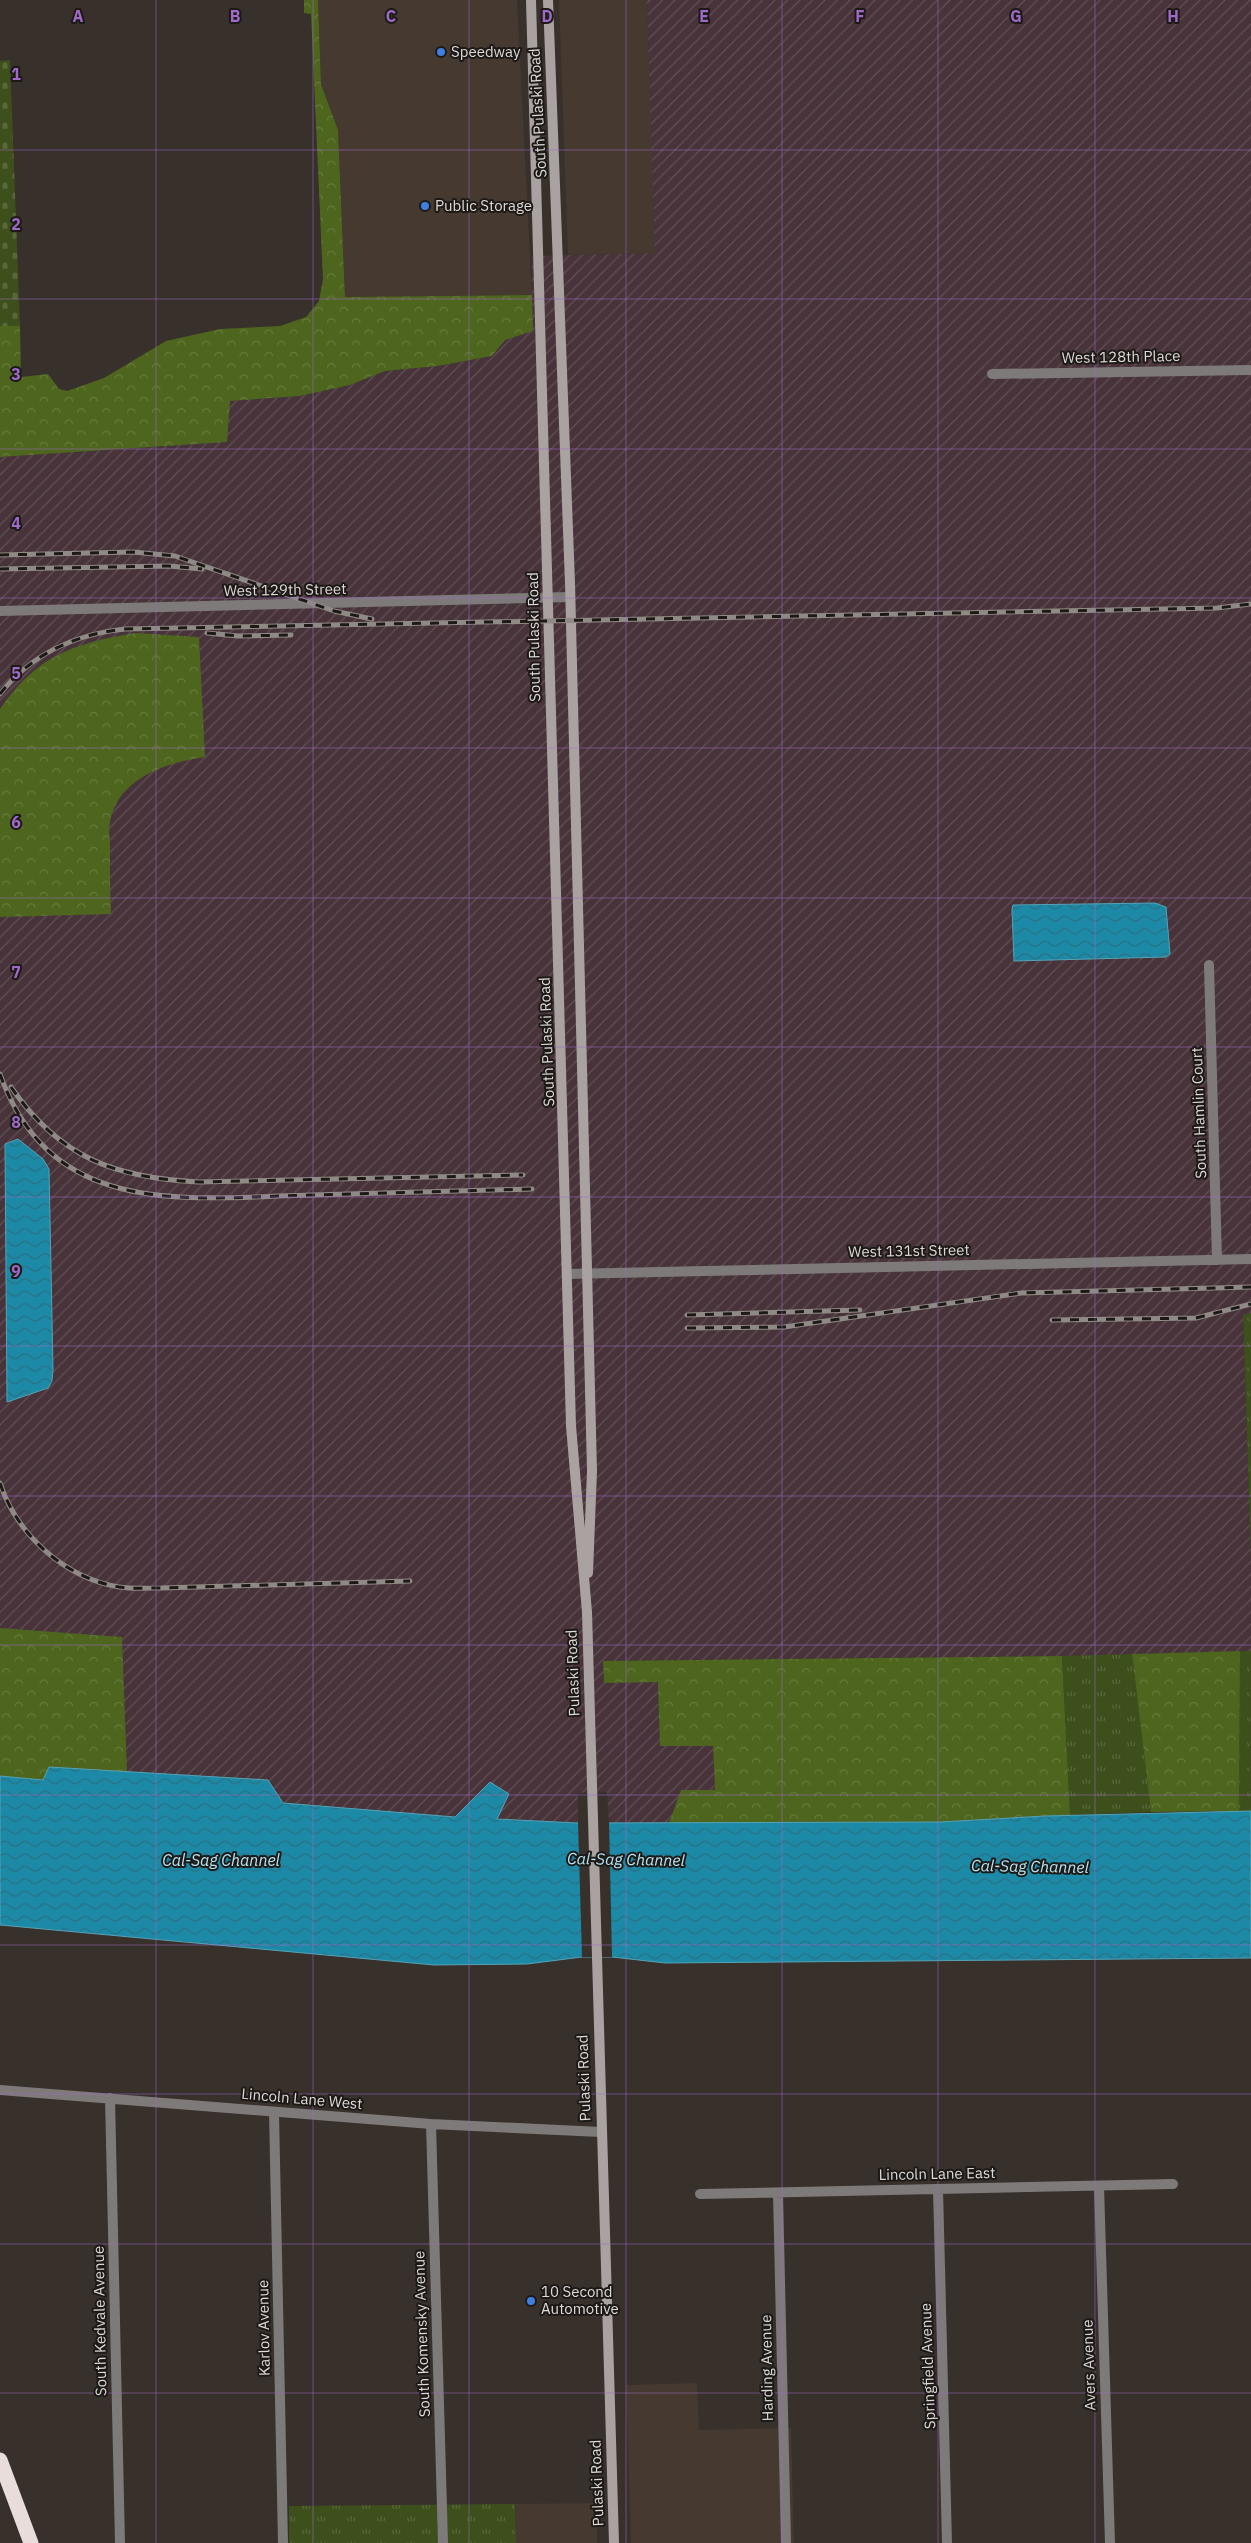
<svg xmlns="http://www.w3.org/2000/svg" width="1251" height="2543" viewBox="0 0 1251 2543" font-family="'IBM Plex Sans',sans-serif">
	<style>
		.built { fill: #453930 }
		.industrial { fill: url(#industrial-furrows) }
		.grass { fill: url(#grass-tufts) }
		.forest { fill: url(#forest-crowns) }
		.cemetery { fill: url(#cemetery-stones) }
		.water { fill: url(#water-waves); stroke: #56a2b5 }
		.pier { fill: #37302b }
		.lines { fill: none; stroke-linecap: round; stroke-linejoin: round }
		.street { stroke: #7e7a79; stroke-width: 10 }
		.secondary { stroke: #aaa2a1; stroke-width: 10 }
		.highway { stroke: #e9dddb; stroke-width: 15 }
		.rail-casing { stroke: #908a86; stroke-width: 5 }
		.rail { stroke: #1c1917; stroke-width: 3; stroke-dasharray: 9; stroke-linecap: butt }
		.grid { fill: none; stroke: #9e69c7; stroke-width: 1; stroke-opacity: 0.55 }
		.shop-dot { fill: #3f7fe0; stroke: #1c1917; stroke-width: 2 }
		.labels { text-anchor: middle; stroke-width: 4; stroke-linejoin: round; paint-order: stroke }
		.poi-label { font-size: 15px; fill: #dfdad7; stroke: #1c1917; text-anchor: start }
		.street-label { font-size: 15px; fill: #dfdad7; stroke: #1c1917 }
		.water-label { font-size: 16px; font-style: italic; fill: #b5e3f3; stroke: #1c1917 }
		.grid-label { font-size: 16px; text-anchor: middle; font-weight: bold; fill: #9e69c7; stroke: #1c1917; stroke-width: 4; stroke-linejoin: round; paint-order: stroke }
	</style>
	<defs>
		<pattern id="industrial-furrows" width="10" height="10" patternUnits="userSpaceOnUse" patternTransform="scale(1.25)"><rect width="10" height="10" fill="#473339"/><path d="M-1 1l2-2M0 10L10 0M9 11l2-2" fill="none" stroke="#615055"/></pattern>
		<pattern id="grass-tufts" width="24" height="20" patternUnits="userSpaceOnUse" patternTransform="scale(1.25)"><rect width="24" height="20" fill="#3d4f1b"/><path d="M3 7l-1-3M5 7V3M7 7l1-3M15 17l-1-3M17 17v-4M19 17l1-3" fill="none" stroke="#59683b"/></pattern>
		<pattern id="forest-crowns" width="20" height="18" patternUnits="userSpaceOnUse" patternTransform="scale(1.25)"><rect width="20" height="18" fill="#4d651d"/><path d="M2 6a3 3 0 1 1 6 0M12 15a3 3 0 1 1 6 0" fill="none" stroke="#667a3d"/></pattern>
		<pattern id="cemetery-stones" width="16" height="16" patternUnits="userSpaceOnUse" patternTransform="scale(1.25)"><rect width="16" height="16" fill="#3d4f1b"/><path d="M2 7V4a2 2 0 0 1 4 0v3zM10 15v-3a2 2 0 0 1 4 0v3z" fill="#59683b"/></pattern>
		<pattern id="water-waves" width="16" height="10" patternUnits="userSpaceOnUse" patternTransform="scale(1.25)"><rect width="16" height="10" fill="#1c8aa7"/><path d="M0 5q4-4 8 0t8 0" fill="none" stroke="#2a7083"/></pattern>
	</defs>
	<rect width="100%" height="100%" fill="#37302b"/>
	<!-- built -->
	<path class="built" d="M 318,0 L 517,0 L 532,295 L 345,297 L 338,130 L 321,84 Z
		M 559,0 L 647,0 L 656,253 L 568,255 Z
		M 697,2383 L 699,2430 L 791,2428 L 794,2543 L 631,2543 L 626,2385 Z
		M 597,2503 L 597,2543 L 516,2543 L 515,2504 Z"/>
	<!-- industrial -->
	<path class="industrial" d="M 647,0 L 1251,0 L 1251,1313 L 1243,1316 L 1251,1555 L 1251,1651 L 1062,1656 L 603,1661 L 604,1683 L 659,1681 L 713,1746 L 715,1790 L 682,1790 L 669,1823 L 609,1823 L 607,1792 L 578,1793 L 578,1823 L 383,1812 L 282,1803 L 268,1780 L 49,1767 L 43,1780 L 0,1776 L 0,457 L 227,442 L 229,401 L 300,396 L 350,385 L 385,371 L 438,366 L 492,356 L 505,340 L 532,331 L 532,256 L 655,253 Z"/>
	<!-- grass -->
	<path class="grass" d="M 1251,1313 L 1251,1555 L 1243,1315 Z
		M 1240,1651 L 1251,1651 L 1251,1811 L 1239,1811 Z
		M 1132,1654 L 1151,1812 L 1070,1815 L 1062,1656 Z
		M 515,2504 L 516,2543 L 289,2543 L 289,2506 Z"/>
	<!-- forest -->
	<path class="forest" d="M 304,0 L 318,0 L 321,84 L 338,130 L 345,297 L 532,295 L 533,331 L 505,340 L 492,356 L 438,366 L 385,371 L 350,385 L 300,396 L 230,401 L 227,442 L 0,457 L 0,326 L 20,326 L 21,377 L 48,374 L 59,389 L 67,391 L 104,378 L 166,341 L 220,329 L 280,326 L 306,317 L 319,301 L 323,279 L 311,14 L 304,13 Z
		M 135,633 L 199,637 L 205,757 C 167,762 117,779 110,822 C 108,830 110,840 110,848 C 110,870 110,892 111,914 L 0,917 L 0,709 C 36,656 74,643 135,633 Z
		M 0,1628 L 122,1637 L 127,1772 L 49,1767 L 43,1780 L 0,1776 Z
		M 1240,1651 L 1239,1811 L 1151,1812 L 1132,1654 Z
		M 1062,1656 L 1070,1815 L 941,1822 L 669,1823 L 681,1790 L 715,1790 L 713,1746 L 660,1746 L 658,1682 L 604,1683 L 603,1661 Z"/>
	<!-- cemetery -->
	<path class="cemetery" d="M 10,60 L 20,326 L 0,326 L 0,61 Z"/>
	<!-- water -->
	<path class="water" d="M 1155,903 L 1166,907 L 1170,954 L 1166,957 L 1014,961 L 1012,909 L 1013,905 Z
		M 18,1139 L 43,1159 L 49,1169 L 53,1369 L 52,1381 L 48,1388 L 7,1402 L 5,1144 Z
		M 49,1767 L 268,1780 L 283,1803 L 455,1817 L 490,1782 L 509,1794 L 497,1819 L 578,1823 L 941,1822 L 1045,1816 L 1251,1811 L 1251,1958 L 665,1963 L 612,1957 L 582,1957 L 527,1964 L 434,1965 L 0,1925 L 0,1776 L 43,1780 Z"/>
	<!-- pier -->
	<path class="pier" d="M 578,1821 L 609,1821 L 612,1957 L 582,1957 Z"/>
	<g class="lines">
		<!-- street -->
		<path class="street" d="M 992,374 L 1251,370
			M 0,611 L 570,597
			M 1209,965 L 1217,1260
			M 567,1274 L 1251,1259
			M 0,2090 L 431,2124 L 601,2132
			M 110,2098 L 120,2543
			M 274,2112 L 283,2543
			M 431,2124 L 443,2543
			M 1099,2186 L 1110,2543
			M 938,2189 L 947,2543
			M 778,2193 L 786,2543
			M 700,2194 L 1173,2184"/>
		<!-- secondary -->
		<path class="secondary" d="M 531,0 L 571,1426 L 587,1612 L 614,2543
			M 548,0 L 570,583 L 592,1471 L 588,1573"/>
		<!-- highway -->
		<path class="highway" d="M 0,2460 L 31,2543"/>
		<!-- rail casing -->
		<g class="rail-casing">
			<path id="rail" d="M 0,555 L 133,552 L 175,556 L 334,611 L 372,619
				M 0,569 L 169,566 L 202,569
				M 207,633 L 238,636 L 291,635
				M 0,694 C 31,654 76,634 125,629 L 1217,608 L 1251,604
				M 0,1074 C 52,1220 187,1198 312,1195 C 385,1193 458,1191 532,1189
				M 11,1087 C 60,1158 115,1178 199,1182 L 523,1175
				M 687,1315 L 860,1310
				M 1052,1320 L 1196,1318 L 1251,1304
				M 687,1328 L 784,1327 L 1021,1293 L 1251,1287
				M 0,1483 C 17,1535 65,1578 119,1587 C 133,1589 147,1588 161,1588 L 410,1581"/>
		</g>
		<!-- rail -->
		<use href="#rail" class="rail"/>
	</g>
	<!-- grid -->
	<path class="grid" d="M 156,0 L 156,2543M 313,0 L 313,2543M 469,0 L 469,2543M 626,0 L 626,2543M 782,0 L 782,2543M 938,0 L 938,2543M 1095,0 L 1095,2543M 0,150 L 1251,150M 0,299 L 1251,299M 0,449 L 1251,449M 0,598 L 1251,598M 0,748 L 1251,748M 0,898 L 1251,898M 0,1047 L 1251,1047M 0,1197 L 1251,1197M 0,1346 L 1251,1346M 0,1496 L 1251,1496M 0,1645 L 1251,1645M 0,1795 L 1251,1795M 0,1945 L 1251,1945M 0,2094 L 1251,2094M 0,2244 L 1251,2244M 0,2393 L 1251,2393"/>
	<!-- markers -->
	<g class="shop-dot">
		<circle cx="441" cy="52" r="5"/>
		<circle cx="425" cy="206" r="5"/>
		<circle cx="531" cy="2301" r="5"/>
	</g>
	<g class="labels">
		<!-- poi labels -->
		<g class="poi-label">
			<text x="451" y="57">Speedway</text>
			<text x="435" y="211">Public Storage</text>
			<text x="541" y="2297">10 Second<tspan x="541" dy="17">Automotive</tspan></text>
		</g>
		<!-- street labels -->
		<g class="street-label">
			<text transform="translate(538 113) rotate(-93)" y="5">South Pulaski Road</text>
			<text transform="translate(1121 357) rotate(-1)" y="5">West 128th Place</text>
			<text transform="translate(285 590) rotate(-1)" y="5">West 129th Street</text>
			<text transform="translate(534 637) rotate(-91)" y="5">South Pulaski Road</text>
			<text transform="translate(547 1042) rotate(-92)" y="5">South Pulaski Road</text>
			<text transform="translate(1199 1113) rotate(-92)" y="5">South Hamlin Court</text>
			<text transform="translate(909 1251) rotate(-1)" y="5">West 131st Street</text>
			<text transform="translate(573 1673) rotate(-92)" y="5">Pulaski Road</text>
			<text transform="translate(584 2078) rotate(-92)" y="5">Pulaski Road</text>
			<text transform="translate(302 2099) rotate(5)" y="5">Lincoln Lane West</text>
			<text transform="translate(937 2174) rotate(-1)" y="5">Lincoln Lane East</text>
			<text transform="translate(100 2321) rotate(-91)" y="5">South Kedvale Avenue</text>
			<text transform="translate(264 2328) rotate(-91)" y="5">Karlov Avenue</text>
			<text transform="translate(422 2334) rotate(-92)" y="5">South Komensky Avenue</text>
			<text transform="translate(1089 2365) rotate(-92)" y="5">Avers Avenue</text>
			<text transform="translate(928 2366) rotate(-92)" y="5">Springfield Avenue</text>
			<text transform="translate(767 2368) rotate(-91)" y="5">Harding Avenue</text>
			<text transform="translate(597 2483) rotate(-92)" y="5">Pulaski Road</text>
		</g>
		<!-- water labels -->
		<g class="water-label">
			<text transform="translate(626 1859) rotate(1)" y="6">Cal-Sag Channel</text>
			<text x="221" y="1866">Cal-Sag Channel</text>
			<text transform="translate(1030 1866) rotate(1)" y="6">Cal-Sag Channel</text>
		</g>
	</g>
	<g class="grid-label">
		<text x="78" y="22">A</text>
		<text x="235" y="22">B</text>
		<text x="391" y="22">C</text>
		<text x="547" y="22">D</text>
		<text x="704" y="22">E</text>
		<text x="860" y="22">F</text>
		<text x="1016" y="22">G</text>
		<text x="1173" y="22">H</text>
		<text x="16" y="80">1</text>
		<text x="16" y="230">2</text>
		<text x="16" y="380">3</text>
		<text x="16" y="529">4</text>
		<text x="16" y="679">5</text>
		<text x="16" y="828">6</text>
		<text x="16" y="978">7</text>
		<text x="16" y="1128">8</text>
		<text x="16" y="1277">9</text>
	</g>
</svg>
